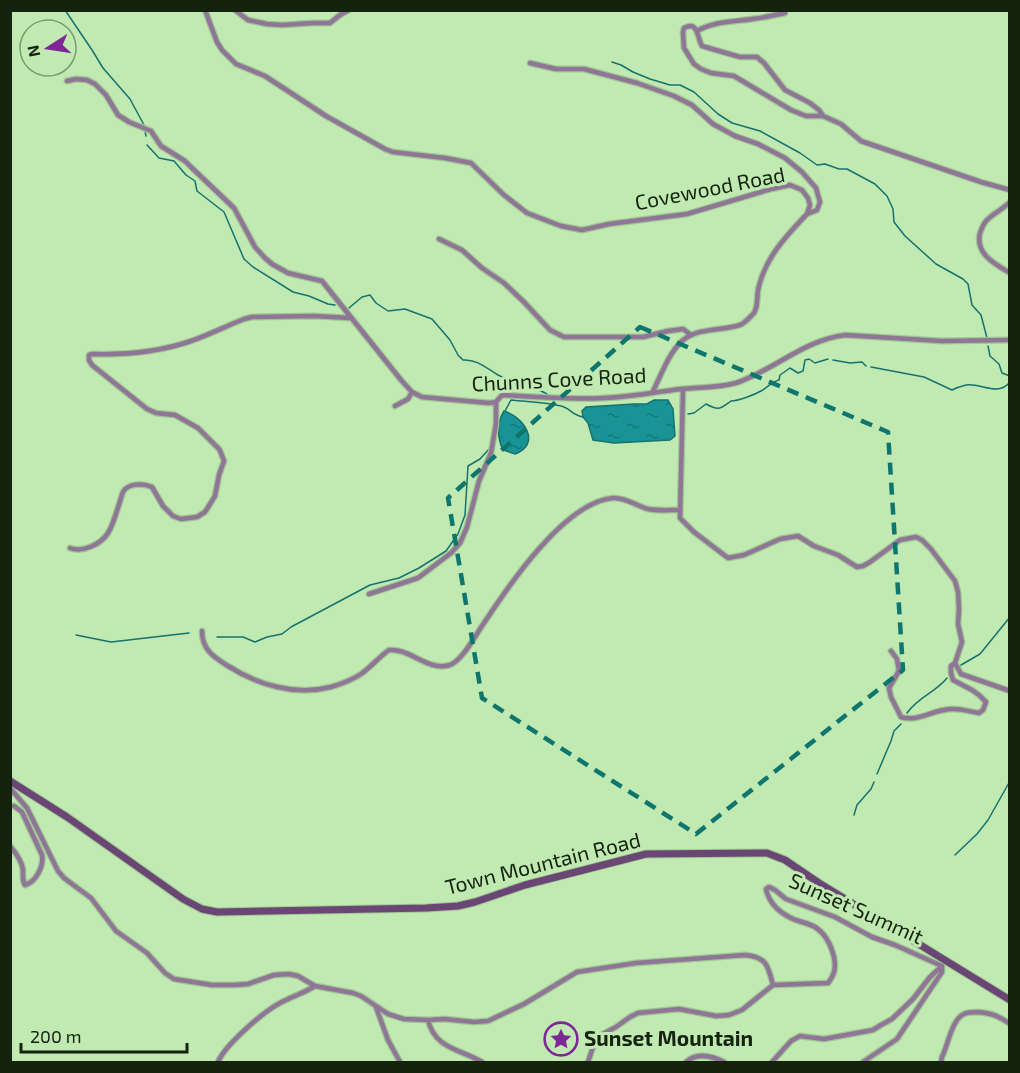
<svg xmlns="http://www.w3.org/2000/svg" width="1020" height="1073" viewBox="0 0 1020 1073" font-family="'Exo 2',sans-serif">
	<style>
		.water { fill: url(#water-ripples); stroke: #17726e; stroke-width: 1.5 }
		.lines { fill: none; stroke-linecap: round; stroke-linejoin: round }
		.stream { stroke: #17726e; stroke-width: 1.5 }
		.street-casing { stroke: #a1c694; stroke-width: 7 }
		.secondary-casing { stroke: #a1c694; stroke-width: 9 }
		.street { stroke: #8f7697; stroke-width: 4.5 }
		.secondary { stroke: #694674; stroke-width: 7 }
		.marked { fill: none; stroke: #0f766e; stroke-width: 4.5; stroke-dasharray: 12 8; stroke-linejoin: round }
		.labels { text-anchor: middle; stroke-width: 6; stroke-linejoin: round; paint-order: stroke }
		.street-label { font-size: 21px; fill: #14230e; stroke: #c0eab2 }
		.poi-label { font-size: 21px; font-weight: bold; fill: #14230e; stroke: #c0eab2; text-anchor: start }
	</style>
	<defs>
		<pattern id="water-ripples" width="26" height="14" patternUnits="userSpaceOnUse" patternTransform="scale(1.5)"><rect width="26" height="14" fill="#189497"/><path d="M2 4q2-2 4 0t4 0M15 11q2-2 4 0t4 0" fill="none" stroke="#14787a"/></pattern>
	</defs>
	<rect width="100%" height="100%" fill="#c0eab2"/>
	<!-- water -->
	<path class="water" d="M 654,400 L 668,400 L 673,409 L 675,436 L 670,440 L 614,443 L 593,440 L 588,423 L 583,417 L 582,411 L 586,407 L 634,404 L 647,404 Z
		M 504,411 C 524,417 542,444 515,454 L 503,450 C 497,438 497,422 504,411 Z"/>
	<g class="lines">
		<!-- stream -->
		<path class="stream" d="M 65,10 L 92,50 L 103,68 L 130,99 L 144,125
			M 612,62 L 621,65 L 633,72 L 650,79 L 670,85 L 680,85 L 694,92 L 718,114 L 732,123 L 760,131 L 800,153 L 817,165 L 825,164 L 839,169 L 847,169 L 875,184 L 887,196 L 893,209 L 894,222 L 905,236 L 936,264 L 963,279 L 968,284 L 972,305 L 981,315 L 987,338
			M 145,131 L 146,136
			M 147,145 L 159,158 L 174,161 L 186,175 L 195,181 L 197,191 L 224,212 L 244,259 L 253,267 L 293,292 L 309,296 L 328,304 L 335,305
			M 349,308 L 362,297 L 370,295 L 376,303 L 388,311 L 405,309 L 432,319 L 450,340 L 458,355 L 463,360 C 477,359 486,368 498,375 C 513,384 532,385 547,394
			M 988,346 L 990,356 L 999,364 L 1002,373 L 1010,376
			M 833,360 L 850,363 L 862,362 L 866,366
			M 871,367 L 924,377 L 952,390 C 956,388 962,386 966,385 C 982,383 998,397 1010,382
			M 505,411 L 511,400 C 528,402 545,402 561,406 C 570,408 572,415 583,417
			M 688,414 L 694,413 L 706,404 C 719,411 720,409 731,401 C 738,401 754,395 761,391 C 768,387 771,382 779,380 L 780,375 L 790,368 L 798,373 L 803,371 L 805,360 L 809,359 L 815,363 L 828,359
			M 76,635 L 111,642 L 189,633
			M 217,637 L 243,637 L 255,642 L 267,637 L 282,634 L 291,627 L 370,585 L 399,578 L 419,568 L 446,551 L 458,534 L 465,515 L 468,466 L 480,459 L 490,448
			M 961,665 L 980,654 L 1010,617
			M 907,713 C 919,696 935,693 947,678
			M 877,774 L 891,741 L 894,731 L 901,724
			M 854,815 L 857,805 L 871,789 L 874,782
			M 955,855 L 977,834 L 988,820 L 1010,781"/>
		<!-- street casing -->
		<g class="street-casing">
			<path id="street" d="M 205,10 L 217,42 L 222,50 L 236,64 L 265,76 L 326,116 L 385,149 L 393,152 L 445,158 L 471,163 L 504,195 L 527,213 L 561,226 L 582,230 L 609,224 L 687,214 L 771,189 L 790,185 L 802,190 L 808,198 L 810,205 L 807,214 C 787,235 766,257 759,286 C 756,295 759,305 754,313 C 750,317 745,323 740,325 C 722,331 698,327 682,341 C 668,354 661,376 652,393
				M 235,10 L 248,20 L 267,24 L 282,25 L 313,23 L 330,23 L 340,15 L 349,10
				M 697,31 C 714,21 734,22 752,19 C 763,18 774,15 785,13
				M 530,63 L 556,69 L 584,69 L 637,83 L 674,96 L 692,105 L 713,124 L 735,136 L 758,144 L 785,158 L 802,172 L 816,188 L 820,202 L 817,210 L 807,214
				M 67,81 L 76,79 L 87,80 L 95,84 L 106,95 L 118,115 L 129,122 L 151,131 L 161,146 L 185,161 L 192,168 L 234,208 L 255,247 L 265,258 L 272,264 L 288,273 L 322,281 L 401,380 L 412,392 L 422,397 L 489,403 L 496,402 L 502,395 C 536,397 570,400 604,398 C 630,397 655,392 681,389 C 699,387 718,388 736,383 C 774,370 804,340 845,335 L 942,341 L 1010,340
				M 823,116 L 819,110 L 810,103 L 785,90 L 764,63 L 757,57 L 740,57 L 702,46 C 697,37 698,20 684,28 L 683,32 L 684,48 L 694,64 L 701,69 L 711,73 L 734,76 L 791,110 L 806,116 L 823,116 L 841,124 L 861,141 L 981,182 L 1010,190
				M 1010,202 C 1003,209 994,213 987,220 C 983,224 982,228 980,233 C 975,254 995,264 1010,273
				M 439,239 L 462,250 L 482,268 L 504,283 L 524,302 L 550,330 L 564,337 L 643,337 L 668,331 L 683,329 L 691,335
				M 683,389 L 680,518 L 694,532 L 728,558 L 744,555 L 780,539 L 798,536 L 814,546 L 838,555 L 857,567 L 863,566 L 870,562 L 900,540 L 916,537 L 922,540 L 931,549 L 955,581 L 958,592 L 959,609 L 958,624 L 962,642 L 955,663 L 961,674 L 1010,691
				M 395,406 L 408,399 L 412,392
				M 70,548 C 83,553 101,544 108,533 C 114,524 119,503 123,492 C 128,483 143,483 152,487 L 163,506 L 173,516 L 181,519 L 197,517 L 205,512 L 215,496 L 219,475 L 224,461 L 221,453 L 219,449 L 198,428 L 175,415 L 156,413 L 147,409 L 92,365 L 89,360 L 89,355 L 93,354 C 127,355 159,352 191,341 C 209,335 226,326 244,319 L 252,317 L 314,316 L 350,318
				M 369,594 L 418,578 L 451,553 L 460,543 L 467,527 L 479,481 L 491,453 L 496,424 L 496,402
				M 202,631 C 202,650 214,657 228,666 C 258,685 295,696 331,687 C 341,684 352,680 361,674 C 371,667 379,657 389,650 C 410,648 428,672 450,665 C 463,660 476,634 484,623 C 509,585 565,502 613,498 C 625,497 637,506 648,509 C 658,511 670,510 680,510
				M 891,651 L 897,659 L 899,671 L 889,688 L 891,697 L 901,717 C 916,722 930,712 944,710 C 956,707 967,711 979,713 L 983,710 L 986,702 L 979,695 L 972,690 L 953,680 L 951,673 L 951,666 L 955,663
				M 10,788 L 27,808 L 58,871 L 64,878 L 91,898 L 116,931 L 147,953 L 165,973 L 174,979 L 212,985 L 234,985 L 248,984 L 274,975 L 289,974 L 298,976 L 315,986 L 353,993 L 361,996 L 388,1014 L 404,1019 L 428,1020 C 435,1049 460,1049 482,1062
				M 10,846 C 16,853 22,861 23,870 C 23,877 22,880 25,885 C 36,882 44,866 42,855 L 22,812 L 14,806
				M 376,1007 L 388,1040 L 400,1062
				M 428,1020 L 444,1019 L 474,1022 L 488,1021 L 524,1004 L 577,972 L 636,963 L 745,955 C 767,957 768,966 773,985
				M 218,1062 C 225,1045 263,1012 280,1003 C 291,997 304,993 315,986
				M 588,1062 L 593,1047 L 599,1036 L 616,1027 L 630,1017 L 638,1013 L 679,1009 L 716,1016 L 729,1015 L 742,1010 L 773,985 L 828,983 C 835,974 836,968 834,957 C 831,945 826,934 815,927 C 808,923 800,922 793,919 C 780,913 769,903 766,889 L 769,887 L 775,890 L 786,899 L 835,917 L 872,937 L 895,945 L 942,966 L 942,972 L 897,1039 L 863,1062
				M 686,1062 C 697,1052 712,1056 724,1062
				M 772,1062 L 791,1041 L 800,1036 L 824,1039 L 873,1030 L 881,1025 L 892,1019 L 913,999 L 930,977 L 942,966
				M 941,1062 L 942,1057 C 948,1045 952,1019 964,1014 C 968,1012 974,1012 978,1012 C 991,1013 999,1016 1010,1024"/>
		</g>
		<!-- secondary casing -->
		<g class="secondary-casing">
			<path id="secondary" d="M 10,781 L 67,817 L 183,899 L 202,909 L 217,912 L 426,908 L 458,906 L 475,902 L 525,885 L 646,854 L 767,853 L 785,860 L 819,883 L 1010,1000"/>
		</g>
		<!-- street -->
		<use href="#street" class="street"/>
		<!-- secondary -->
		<use href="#secondary" class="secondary"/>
	</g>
	<!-- marked area -->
	<path class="marked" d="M 640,327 L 888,432 L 903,670 L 696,834 L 482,698 L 448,498 Z"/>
	<!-- icons -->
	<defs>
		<g id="sight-ring" transform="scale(1.725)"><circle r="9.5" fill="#c0eab2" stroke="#7e2796" stroke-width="1.5"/><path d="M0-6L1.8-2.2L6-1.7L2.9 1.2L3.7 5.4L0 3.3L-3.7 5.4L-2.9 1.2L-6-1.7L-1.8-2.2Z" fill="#7e2796"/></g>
	</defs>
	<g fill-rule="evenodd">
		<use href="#sight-ring" x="561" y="1039"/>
	</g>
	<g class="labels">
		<!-- street labels -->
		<g class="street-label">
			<text transform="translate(710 189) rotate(-11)" y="7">Covewood Road</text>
			<text transform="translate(559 380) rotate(-3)" y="7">Chunns Cove Road</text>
			<text transform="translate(543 864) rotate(-14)" y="7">Town Mountain Road</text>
			<text transform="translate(856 909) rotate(24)" y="7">Sunset Summit</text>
		</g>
		<!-- poi labels -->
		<g class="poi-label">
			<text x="584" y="1046">Sunset Mountain</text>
		</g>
	</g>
	<!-- border -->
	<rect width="1020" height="1073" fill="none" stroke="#14230e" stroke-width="24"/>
	<!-- north arrow -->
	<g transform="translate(48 48) rotate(258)"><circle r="28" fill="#c0eab2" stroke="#7b9a70" stroke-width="1.5"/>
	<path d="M0-4.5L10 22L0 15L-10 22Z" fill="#7e2796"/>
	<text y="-9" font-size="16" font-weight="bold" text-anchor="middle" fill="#14230e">N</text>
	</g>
	<!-- scale -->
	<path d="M21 1043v9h166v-9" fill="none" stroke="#14230e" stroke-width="3"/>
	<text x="30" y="1043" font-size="18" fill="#14230e" stroke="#c0eab2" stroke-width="4.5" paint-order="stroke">200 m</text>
</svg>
